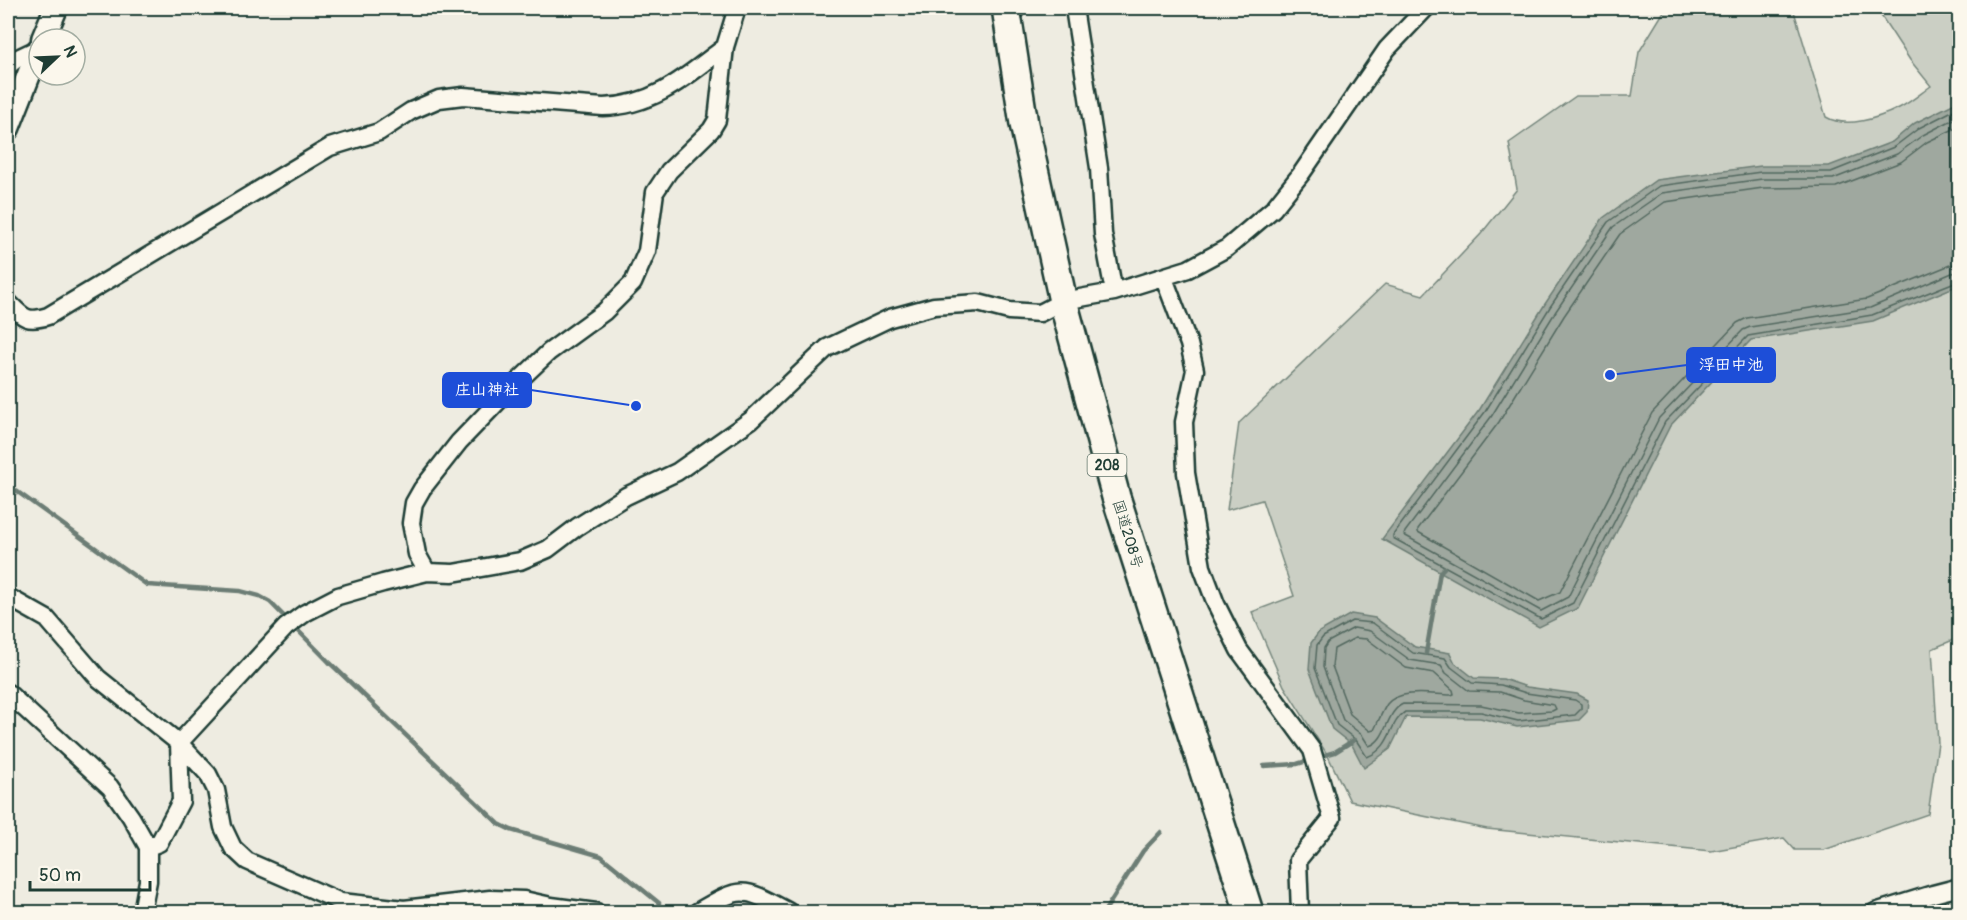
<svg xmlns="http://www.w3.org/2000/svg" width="1967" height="920" viewBox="0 0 1967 920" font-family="Pangolin,'Klee One',sans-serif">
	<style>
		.green { fill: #cbcfc4; stroke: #75867c; stroke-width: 1.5 }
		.water { fill: #9fa89f; stroke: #6c7d74; stroke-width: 1.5 }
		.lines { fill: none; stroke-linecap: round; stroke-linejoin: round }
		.shore { stroke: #52685f; stroke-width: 1.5 }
		.stream { stroke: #6c7d74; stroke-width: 4.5 }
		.minor-casing { stroke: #1f3d34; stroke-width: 21 }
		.secondary-casing { stroke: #1f3d34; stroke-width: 27 }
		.trunk-casing { stroke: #1f3d34; stroke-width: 32 }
		.minor { stroke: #fbf7ec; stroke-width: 16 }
		.secondary { stroke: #fbf7ec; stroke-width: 22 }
		.trunk { stroke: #fbf7ec; stroke-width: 27 }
		.labels { text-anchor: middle; stroke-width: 4.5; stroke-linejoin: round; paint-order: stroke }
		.shield { fill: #fbf7ec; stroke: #61756b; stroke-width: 1.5 }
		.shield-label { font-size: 14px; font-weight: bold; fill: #1f3d34 }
		.street-label { font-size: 15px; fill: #1f3d34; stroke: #fbf7ec }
		.leader { fill: none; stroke: #1d4ed8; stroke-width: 2 }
		.callout-dot { fill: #1d4ed8; stroke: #fbf7ec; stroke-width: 2 }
		.callout { fill: #1d4ed8; stroke: #1d4ed8; stroke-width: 2 }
		.callout-label { font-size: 16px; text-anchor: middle; font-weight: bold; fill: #fff }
	</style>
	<rect width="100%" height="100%" fill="#eeece1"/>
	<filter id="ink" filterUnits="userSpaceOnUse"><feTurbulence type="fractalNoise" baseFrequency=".0167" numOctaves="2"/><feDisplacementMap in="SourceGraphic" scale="12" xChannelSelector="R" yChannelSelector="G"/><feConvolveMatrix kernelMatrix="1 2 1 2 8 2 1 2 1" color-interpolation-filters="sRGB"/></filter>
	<g filter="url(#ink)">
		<!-- green -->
		<path class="green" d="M 1666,8 L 1793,8 L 1826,117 C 1846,129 1879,118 1899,108 C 1911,102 1921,93 1931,86 L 1910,60 L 1876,8 L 1959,8 L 1960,637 L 1932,649 L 1938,743 L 1928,814 L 1824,850 L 1795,850 L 1784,838 L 1711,851 L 1681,848 L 1487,829 L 1350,801 L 1327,754 L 1284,686 L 1252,612 L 1294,596 L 1262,500 L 1227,510 L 1239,423 L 1385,284 L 1423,295 L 1481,234 L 1517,189 L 1509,143 L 1576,96 L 1632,96 L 1639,52 Z"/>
		<!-- water -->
		<path class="water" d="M 1959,101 L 1959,285 L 1873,321 L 1751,340 L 1670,426 L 1578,608 L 1539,627 L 1382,539 L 1480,409 L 1545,304 L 1603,218 L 1656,180 L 1761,166 L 1829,166 L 1892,142 L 1915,123 Z
			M 1351,614 L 1375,618 L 1415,647 L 1450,653 L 1455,663 L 1474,678 L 1503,679 L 1527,687 L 1577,694 L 1588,700 L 1587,712 L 1579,720 L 1517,727 L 1480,718 L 1406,717 L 1390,749 L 1364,768 L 1352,745 L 1332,729 L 1309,669 L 1311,643 L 1319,632 Z"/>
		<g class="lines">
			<!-- shore -->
			<path class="shore" d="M 1960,107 L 1919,128 L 1894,147 L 1831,172 L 1761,172 L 1659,186 L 1608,222 L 1550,307 L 1485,412 L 1393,535 L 1393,538 L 1541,619 L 1573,603 L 1665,422 L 1748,336 L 1872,315 L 1960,280
				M 1960,116 L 1923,135 L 1897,154 L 1833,179 L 1762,179 L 1662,193 L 1613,227 L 1556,311 L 1491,417 L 1405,532 L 1404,535 L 1541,611 L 1568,597 L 1659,418 L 1743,330 L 1750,327 L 1870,308 L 1952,273 L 1960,272
				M 1960,126 L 1927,142 L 1901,162 L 1836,187 L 1763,188 L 1665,202 L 1620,234 L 1564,316 L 1499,422 L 1418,529 L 1418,532 L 1539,601 L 1560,592 L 1652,413 L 1737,323 L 1747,318 L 1867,299 L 1950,265 L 1960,263
				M 1352,621 L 1373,623 L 1413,653 L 1445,658 L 1451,667 L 1472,683 L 1501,685 L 1526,693 L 1575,700 L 1581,704 L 1581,709 L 1575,715 L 1518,721 L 1481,712 L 1405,712 C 1388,723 1393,747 1367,757 L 1356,740 L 1337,725 L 1315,668 L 1317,645 L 1323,637 Z
				M 1354,628 L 1370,631 L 1410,660 L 1441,665 L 1446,673 L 1469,691 L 1500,692 L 1524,700 L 1554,705 L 1556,709 L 1552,711 L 1519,713 L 1481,705 L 1403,704 C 1385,712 1388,740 1369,746 L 1362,735 L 1343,720 L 1323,667 L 1324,648 L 1328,642 Z
				M 1355,638 L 1367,639 L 1406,668 L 1434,673 L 1453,690 L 1454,694 L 1451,695 C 1433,695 1400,688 1387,704 C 1382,712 1378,722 1374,730 L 1370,731 L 1350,714 L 1332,666 L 1334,649 Z"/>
			<!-- stream -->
			<path class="stream" d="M 8,485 L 147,585 L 240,591 L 259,596 L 270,602 L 329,662 L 499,824 L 511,830 L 601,856 L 659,903
				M 1426,653 L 1440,572 L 1444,568
				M 1318,757 L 1335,752 L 1354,740
				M 1264,766 L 1297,764 L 1310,760
				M 1104,912 L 1143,851 L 1161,832"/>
			<!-- minor casing -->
			<g class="minor-casing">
				<path id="minor" d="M 1074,8 L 1099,168 L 1103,234 L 1114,292
					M 8,66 L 18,58 L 39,48
					M 1164,278 L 1189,344 L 1195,370 L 1184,422 L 1186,473 L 1202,567 L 1216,604 L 1239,650 L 1312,750 L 1332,818 L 1298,860 L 1300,912
					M 8,302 C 23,317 26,323 48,316 L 330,147 L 379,132 L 411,111 L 439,99 L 463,96 L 603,107 C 654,106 687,76 725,47
					M 427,572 L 417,554 L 411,523 L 414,503 L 422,489 L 459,442 L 511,388 L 549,352 L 604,312 L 633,283 L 647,251 L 655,192 L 669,171 L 711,130 L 717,120 L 725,47 L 737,8
					M 8,597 L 47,619 L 98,678 L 179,743 L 208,774 L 216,790 L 223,827 L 233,848 L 247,861 L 341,902 L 404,909 L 490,899 L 524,900 L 551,906 L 596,912
					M 8,693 L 110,787 L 131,817 L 148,847 L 148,881 L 142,912
					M 148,847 L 159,843 L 181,801 L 179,743 L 286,627 L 305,613 L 338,596 L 383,583 L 427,572 L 453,573 L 520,561 L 548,549 L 577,527 L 626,496 L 677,472 L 751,420 L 827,348 L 890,318 L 934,306 L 978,303 L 1009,311 L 1040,313 L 1063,301 L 1114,292 L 1188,269 L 1227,248 L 1273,209 L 1301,174 L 1387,49 L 1426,8
					M 697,912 C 743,885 743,887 789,912
					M 1875,912 L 1933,894 L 1960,887"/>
			</g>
			<!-- secondary casing -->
			<g class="secondary-casing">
				<path id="secondary" d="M 43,39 L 56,8
					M 8,128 L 39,49"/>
			</g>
			<!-- trunk casing -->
			<g class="trunk-casing">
				<path id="trunk" d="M 1006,8 L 1024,124 L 1063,301 L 1116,497 L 1249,912"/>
			</g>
			<!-- minor -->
			<use href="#minor" class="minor"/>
			<!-- secondary -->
			<use href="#secondary" class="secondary"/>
			<!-- trunk -->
			<use href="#trunk" class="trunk"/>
		</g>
	</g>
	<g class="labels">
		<!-- shield labels -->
		<rect class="shield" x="1087.5" y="454" width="39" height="22" rx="4.5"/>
		<g class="shield-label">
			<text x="1107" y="470">208</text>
		</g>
		<!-- street labels -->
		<g class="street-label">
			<text transform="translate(1128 534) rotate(73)" y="5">国道208号</text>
		</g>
	</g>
	<!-- callouts -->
	<path class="leader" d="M1610 375L1687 365M636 406L531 390"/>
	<g class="callout-dot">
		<circle cx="1610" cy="375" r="6"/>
		<circle cx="636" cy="406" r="6"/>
	</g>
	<g class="callout">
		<rect x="1687" y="348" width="88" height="34" rx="6"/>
		<rect x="443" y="373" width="88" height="34" rx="6"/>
	</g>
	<g class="callout-label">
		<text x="1731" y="370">浮田中池</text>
		<text x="487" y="395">庄山神社</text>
	</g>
	<!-- margin -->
	<rect width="1967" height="920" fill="none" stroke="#fbf7ec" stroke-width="30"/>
	<rect x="15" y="15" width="1937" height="890" fill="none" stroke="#1f3d34" stroke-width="2" filter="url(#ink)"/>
	<!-- north arrow -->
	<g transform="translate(57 57) rotate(67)"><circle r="28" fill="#fbf7ec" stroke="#a3ada2" stroke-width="1.5"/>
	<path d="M0-4.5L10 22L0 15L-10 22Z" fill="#1f3d34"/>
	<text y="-9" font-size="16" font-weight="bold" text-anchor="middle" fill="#1f3d34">N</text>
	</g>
	<!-- scale -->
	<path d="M30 881v9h120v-9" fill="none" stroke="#1f3d34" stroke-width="3"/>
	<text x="39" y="881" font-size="18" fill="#1f3d34" stroke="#fbf7ec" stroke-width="4.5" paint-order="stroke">50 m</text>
</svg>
